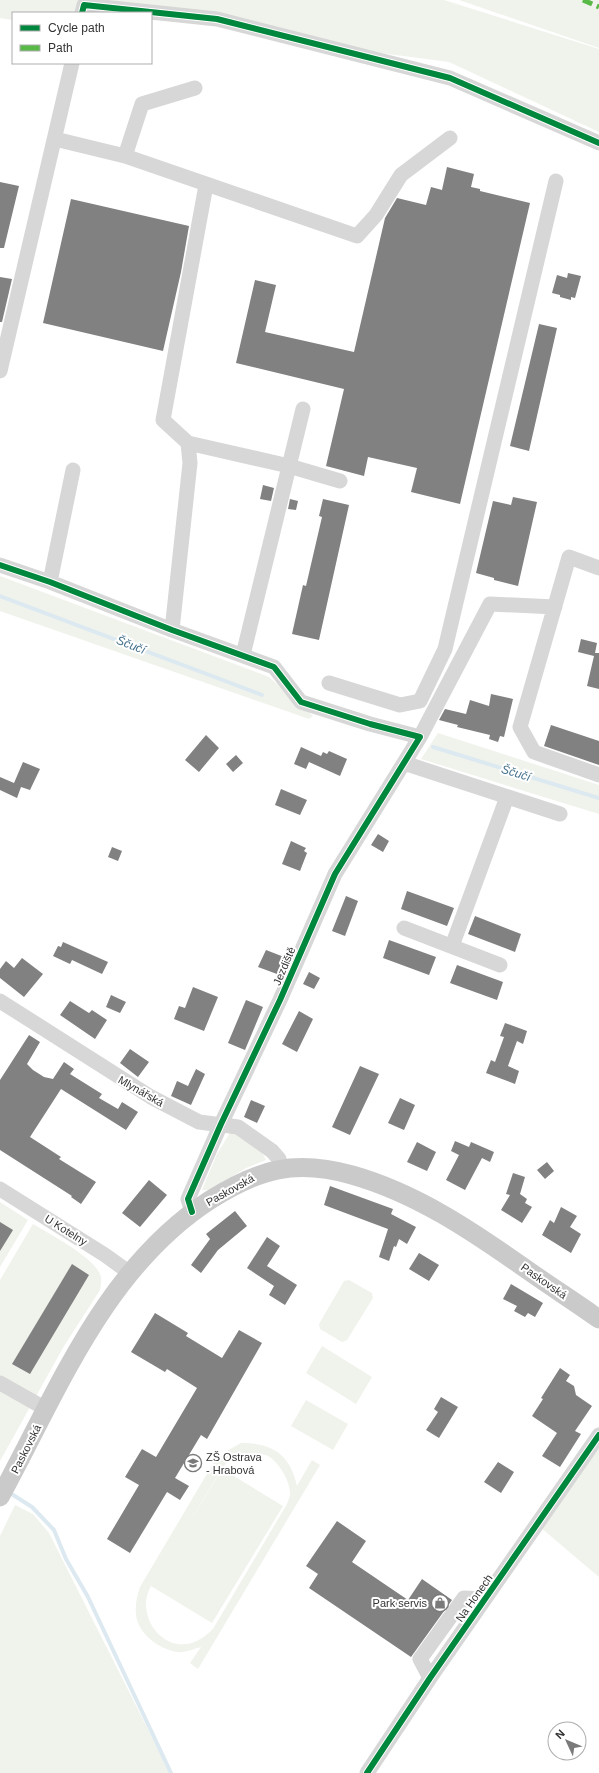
<svg xmlns="http://www.w3.org/2000/svg" width="599" height="1773" viewBox="0 0 599 1773" font-family="Helvetica,sans-serif">
	<style>
		.green { fill: #f0f3ec; fill-rule: evenodd }
		.lines { fill: none; stroke-linecap: round; stroke-linejoin: round }
		.stream { stroke: #dde9f0; stroke-width: 4 }
		.building { fill: #818181 }
		.minor { stroke: #d7d7d7; stroke-width: 15 }
		.major { stroke: #cacaca; stroke-width: 19 }
		.quiet { stroke: #58b947; stroke-width: 5; stroke-dasharray: 10 5; stroke-linecap: butt }
		.cycleway-casing { stroke: #fff; stroke-width: 8 }
		.cycleway { stroke: #00873e; stroke-width: 6 }
		.labels { text-anchor: middle; stroke-width: 4; stroke-linejoin: round; paint-order: stroke }
		.street-label { font-size: 11px; fill: #333; stroke: #fff }
		.poi-label { font-size: 11px; fill: #333; stroke: #fff; text-anchor: start }
		.water-label { font-size: 12px; font-style: italic; fill: #46738f; stroke: #fff }
	</style>
	<rect width="100%" height="100%" fill="#fff"/>
	<!-- green -->
	<path class="green" d="M 0,0 L 444,0 L 599,49 L 599,132 L 449,62 L 320,45 L 217,19 L 84,5 L 82,13 L 13,13 L 13,20 L 0,18 Z
		M 459,0 L 599,0 L 599,48 Z
		M 0,576 L 269,677 L 313,716 L 309,719 L 0,611 Z
		M 438,733 L 599,785 L 599,814 L 421,759 Z
		M 231,1131 L 262,1152 L 266,1160 L 246,1168 L 210,1190 L 202,1190 L 217,1154 Z
		M 0,1202 L 28,1220 L 0,1267 Z
		M 33,1224 C 51,1235 92,1256 100,1274 C 102,1279 101,1285 100,1290 L 64,1346 L 0,1461 L 0,1280 Z
		M 349,1280 L 372,1293 L 373,1298 L 347,1340 L 342,1342 L 320,1329 L 319,1324 L 344,1281 Z
		M 322,1346 L 372,1377 L 356,1404 L 306,1373 Z
		M 306,1400 L 348,1424 L 333,1450 L 291,1426 Z
		M 241,1443 C 272,1443 290,1454 297,1486 L 312,1460 L 320,1465 L 198,1669 L 190,1663 L 201,1647 C 193,1649 185,1653 177,1652 C 159,1649 137,1633 136,1614 C 135,1605 137,1596 140,1587 L 214,1462 L 225,1452 ZM 244,1453 C 252,1453 259,1453 266,1455 C 278,1460 291,1482 290,1495 C 290,1497 288,1501 287,1504 L 213,1629 C 207,1635 200,1640 192,1643 C 160,1652 135,1613 151,1586 L 212,1623 L 283,1506 L 222,1469 L 182,1535 L 222,1468 L 229,1460 Z
		M 599,1446 L 599,1577 L 540,1527 Z
		M 15,1505 L 33,1514 L 49,1533 L 170,1773 L 0,1773 L 0,1536 Z"/>
	<g class="lines">
		<!-- stream -->
		<path class="stream" d="M 0,596 L 262,695
			M 433,747 L 599,798
			M 10,1493 L 32,1507 L 54,1530 L 66,1559 L 88,1597 L 171,1773"/>
	</g>
	<!-- building -->
	<path class="building" d="M 447,167 L 474,174 L 471,187 L 480,189 L 480,191 L 530,203 L 460,504 L 411,492 L 417,468 L 368,457 L 364,476 L 326,466 L 344,389 L 236,363 L 255,280 L 276,285 L 265,332 L 354,352 L 385,218 L 397,198 L 426,205 L 431,187 L 442,190 Z
		M 0,182 L 19,186 L 4,248 L 0,248 Z
		M 71,199 L 189,226 L 181,272 L 163,351 L 43,323 Z
		M 568,273 L 581,276 L 575,298 L 571,297 L 571,300 L 560,297 L 560,295 L 552,293 L 557,275 L 567,278 Z
		M 0,277 L 12,279 L 2,322 L 0,322 Z
		M 539,324 L 557,328 L 529,451 L 510,446 Z
		M 263,485 L 274,488 L 271,501 L 260,499 Z
		M 513,497 L 537,502 L 518,586 L 494,580 L 494,578 L 476,573 L 493,501 L 511,505 Z
		M 290,499 L 298,501 L 296,510 L 288,509 Z
		M 323,499 L 349,505 L 319,640 L 292,634 L 303,585 L 306,586 L 322,517 L 319,516 Z
		M 581,639 L 597,643 L 595,653 L 599,653 L 599,689 L 587,686 L 594,656 L 578,652 Z
		M 491,694 L 513,699 L 504,737 L 500,736 L 498,742 L 489,739 L 490,735 L 457,727 L 458,725 L 439,720 L 445,709 L 466,714 L 470,700 L 489,706 Z
		M 551,725 L 599,741 L 599,765 L 544,746 Z
		M 206,735 L 219,748 L 199,772 L 185,760 Z
		M 301,747 L 321,756 L 323,752 L 327,754 L 329,751 L 347,759 L 340,776 L 309,762 L 306,769 L 294,764 Z
		M 236,755 L 243,763 L 233,772 L 226,764 Z
		M 23,762 L 40,769 L 30,790 L 21,787 L 17,798 L 0,790 L 0,777 L 14,783 Z
		M 281,789 L 307,800 L 300,815 L 275,805 Z
		M 378,834 L 389,841 L 383,852 L 371,845 Z
		M 291,841 L 306,848 L 304,851 L 307,853 L 300,871 L 282,864 Z
		M 112,847 L 122,851 L 118,861 L 108,857 Z
		M 407,891 L 454,908 L 447,926 L 401,909 Z
		M 346,896 L 358,901 L 345,936 L 332,931 Z
		M 475,916 L 521,934 L 515,952 L 468,934 Z
		M 389,940 L 436,957 L 429,975 L 383,958 Z
		M 63,942 L 108,962 L 102,974 L 72,960 L 70,964 L 53,956 L 58,946 L 61,947 Z
		M 266,950 L 284,957 L 277,974 L 258,967 Z
		M 22,958 L 43,974 L 24,997 L 0,978 L 0,969 L 6,961 L 14,968 Z
		M 457,965 L 503,982 L 497,1000 L 450,983 Z
		M 309,972 L 320,978 L 314,989 L 303,984 Z
		M 193,987 L 218,997 L 204,1031 L 174,1019 L 179,1006 L 185,1008 Z
		M 111,995 L 126,1002 L 120,1013 L 106,1007 Z
		M 246,1000 L 263,1007 L 245,1050 L 228,1043 Z
		M 70,1001 L 89,1013 L 92,1010 L 107,1020 L 95,1039 L 60,1015 Z
		M 299,1011 L 313,1019 L 297,1052 L 282,1044 Z
		M 505,1023 L 527,1031 L 523,1044 L 517,1041 L 508,1066 L 519,1071 L 515,1084 L 486,1073 L 491,1060 L 495,1062 L 504,1037 L 500,1036 Z
		M 29,1035 L 40,1042 L 27,1064 L 33,1070 L 44,1077 L 53,1079 L 64,1062 L 74,1069 L 70,1074 L 102,1094 L 99,1098 L 118,1109 L 122,1102 L 138,1112 L 126,1130 L 61,1089 L 30,1137 L 61,1157 L 59,1159 L 96,1182 L 81,1204 L 71,1197 L 72,1196 L 0,1150 L 0,1080 Z
		M 130,1049 L 149,1062 L 138,1077 L 120,1063 Z
		M 360,1066 L 379,1074 L 350,1135 L 332,1127 Z
		M 196,1069 L 205,1074 L 191,1105 L 171,1096 L 177,1081 L 188,1086 Z
		M 400,1098 L 415,1105 L 404,1130 L 388,1123 Z
		M 251,1100 L 265,1106 L 257,1123 L 244,1117 Z
		M 455,1141 L 469,1147 L 471,1142 L 494,1152 L 490,1162 L 482,1158 L 465,1190 L 446,1180 L 459,1155 L 451,1151 Z
		M 417,1142 L 436,1152 L 427,1171 L 407,1162 Z
		M 547,1162 L 554,1171 L 545,1179 L 537,1170 Z
		M 513,1173 L 525,1177 L 520,1194 L 527,1199 L 525,1203 L 532,1207 L 522,1223 L 501,1210 L 510,1195 L 506,1194 Z
		M 149,1180 L 167,1195 L 140,1227 L 122,1213 Z
		M 330,1186 L 393,1209 L 391,1214 L 416,1227 L 407,1244 L 399,1239 L 396,1247 L 394,1246 L 389,1261 L 379,1257 L 388,1229 L 324,1205 Z
		M 561,1207 L 577,1216 L 570,1227 L 581,1234 L 571,1253 L 542,1235 L 550,1220 L 554,1223 Z
		M 235,1211 L 247,1226 L 218,1250 L 201,1273 L 191,1265 L 210,1239 L 206,1234 Z
		M 0,1222 L 13,1230 L 0,1251 Z
		M 267,1237 L 280,1246 L 267,1266 L 297,1285 L 285,1305 L 269,1295 L 274,1286 L 247,1268 Z
		M 419,1253 L 439,1265 L 429,1281 L 409,1269 Z
		M 72,1264 L 89,1275 L 30,1374 L 12,1364 Z
		M 511,1284 L 543,1303 L 535,1317 L 528,1313 L 525,1317 L 514,1311 L 517,1306 L 503,1299 Z
		M 155,1313 L 188,1333 L 186,1336 L 222,1358 L 239,1330 L 262,1343 L 207,1439 L 201,1435 L 175,1478 L 189,1486 L 180,1500 L 167,1492 L 130,1553 L 107,1539 L 139,1485 L 125,1477 L 142,1449 L 156,1457 L 197,1388 L 167,1369 L 165,1372 L 131,1352 Z
		M 560,1368 L 570,1375 L 566,1381 L 574,1386 L 576,1395 L 592,1406 L 575,1431 L 581,1434 L 560,1467 L 542,1456 L 557,1433 L 532,1416 L 543,1399 L 541,1398 Z
		M 441,1397 L 458,1407 L 439,1438 L 426,1430 L 438,1412 L 434,1409 Z
		M 498,1462 L 514,1472 L 501,1493 L 484,1482 Z
		M 337,1521 L 366,1541 L 352,1562 L 408,1600 L 422,1579 L 452,1600 L 411,1657 L 309,1588 L 318,1574 L 306,1566 Z"/>
	<g class="lines">
		<!-- minor -->
		<path class="minor" d="M 82,13 L 84,5 L 217,19 L 450,78 L 599,143
			M 55,139 L 125,156 L 357,236 L 376,215 L 401,175 L 450,138
			M 125,156 L 142,104 L 195,88
			M 0,371 L 72,63
			M 188,443 L 289,466 L 340,481
			M 0,565 L 50,582 L 172,630 L 274,667 L 301,702 L 370,724 L 420,737
			M 599,568 L 569,557 L 520,727 L 534,752 L 599,775
			M 50,582 L 73,470
			M 172,630 L 190,463 L 188,443 L 163,420 L 206,185
			M 243,655 L 303,409
			M 329,683 L 400,705 L 420,701 L 445,649 L 556,181
			M 404,763 L 560,814
			M 404,928 L 500,965
			M 452,946 L 507,797
			M 0,1001 L 151,1097 L 199,1122 L 238,1127 L 272,1151 L 279,1159 L 282,1168
			M 0,1189 L 105,1255 L 130,1273
			M 192,1212 L 188,1199 L 221,1124 L 280,1000 L 335,874 L 420,737 L 490,604 L 555,607
			M 0,1383 L 46,1409
			M 430,1678 L 420,1659 L 464,1598 L 485,1599
			M 367,1773 L 430,1678 L 599,1435"/>
		<!-- major -->
		<path class="major" d="M 0,1497 C 58,1391 104,1269 210,1200 C 259,1169 295,1159 352,1175 C 416,1193 472,1231 526,1269 C 550,1286 575,1302 599,1319"/>
		<!-- quiet -->
		<path class="quiet" d="M 583,0 L 599,7"/>
		<!-- cycleway casing -->
		<g class="cycleway-casing">
			<path id="cycleway" d="M 82,13 L 84,5 L 217,19 L 450,78 L 599,143
				M 0,565 L 50,582 L 172,630 L 274,667 L 301,702 L 370,724 L 420,737 L 335,874 L 280,1000 L 221,1124 L 188,1199 L 192,1212
				M 367,1773 L 430,1678 L 599,1435"/>
		</g>
		<!-- cycleway -->
		<use href="#cycleway" class="cycleway"/>
	</g>
	<!-- icons -->
	<defs>
		<g id="school-ring" transform="scale(0.9)"><circle r="9.5" fill="#fff" stroke="#7a7a7a" stroke-width="1.5"/><path d="M0-5L7-2L0 1L-7-2ZM-4 1L0 2.5L4 1V4Q0 6-4 4Z" fill="#7a7a7a"/></g>
		<g id="shop-ring" transform="scale(0.9)"><circle r="9.5" fill="#fff" stroke="#7a7a7a" stroke-width="1.5"/><path d="M-5-2.5h2.3a2.7 3.5 0 0 1 5.4 0H5L5.5 6h-11ZM-1.5-2.5h3a1.5 2.3 0 0 0-3 0Z" fill="#7a7a7a"/></g>
	</defs>
	<g fill-rule="evenodd">
		<use href="#school-ring" x="193" y="1463"/>
		<use href="#shop-ring" x="440" y="1603"/>
	</g>
	<g class="labels">
		<!-- street labels -->
		<g class="street-label">
			<text transform="translate(284 966) rotate(-67)" y="4">Jezdiště</text>
			<text transform="translate(141 1091) rotate(30)" y="4">Mlynářská</text>
			<text transform="translate(230 1190) rotate(-29)" y="4">Paskovská</text>
			<text transform="translate(66 1230) rotate(32)" y="4">U Kotelny</text>
			<text transform="translate(544 1281) rotate(35)" y="4">Paskovská</text>
			<text transform="translate(26 1449) rotate(-63)" y="4">Paskovská</text>
			<text transform="translate(474 1598) rotate(-55)" y="4">Na Honech</text>
		</g>
		<!-- poi labels -->
		<g class="poi-label">
			<text x="206" y="1461">ZŠ Ostrava<tspan x="206" dy="13">- Hrabová</tspan></text>
			<text x="427" y="1607" text-anchor="end">Park servis</text>
		</g>
		<!-- water labels -->
		<g class="water-label">
			<text transform="translate(131 645) rotate(21)" y="4">Ščučí</text>
			<text transform="translate(516 773) rotate(17)" y="4">Ščučí</text>
		</g>
	</g>
	<!-- legend -->
	<rect x="12" y="12" width="140" height="52" fill="#ffffff" stroke="#adadad"/>
	<rect x="20" y="25" width="20" height="6" fill="#00873e" stroke="#adadad"/>
	<text x="48" y="32" font-size="12" fill="#333333">Cycle path</text>
	<rect x="20" y="45" width="20" height="6" fill="#58b947" stroke="#adadad"/>
	<text x="48" y="52" font-size="12" fill="#333333">Path</text>
	<!-- north arrow -->
	<g transform="translate(567 1741) rotate(314)"><circle r="19" fill="#ffffff" stroke="#adadad"/>
	<path d="M0-3L7 15L0 10L-7 15Z" fill="#7a7a7a"/>
	<text y="-6" font-size="11" font-weight="bold" text-anchor="middle" fill="#333333">N</text>
	</g>
</svg>
